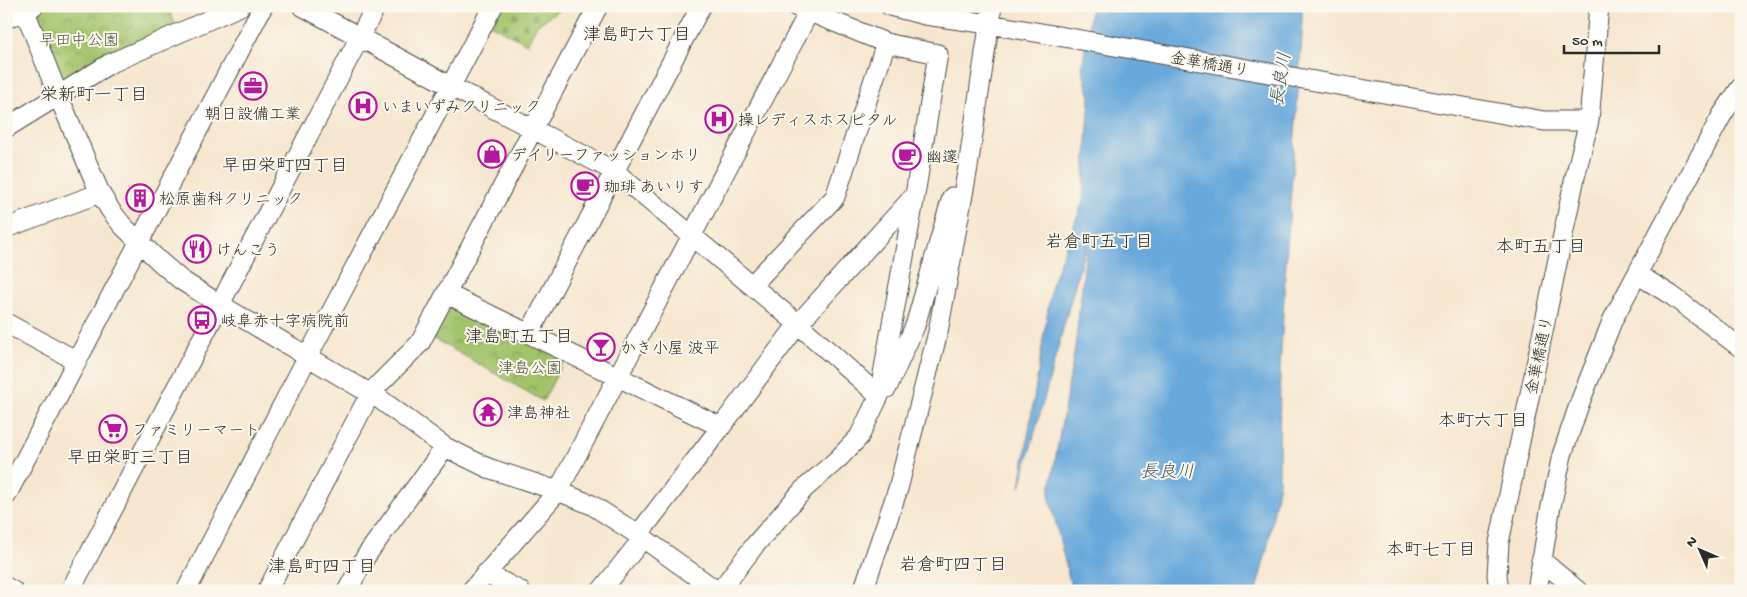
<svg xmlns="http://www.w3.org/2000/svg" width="1747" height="597" viewBox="0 0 1747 597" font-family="'Gochi Hand','Klee One',sans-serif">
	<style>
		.cemetery { fill: url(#cemetery-stones); stroke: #66774b }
		.park { fill: url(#park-crowns); stroke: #66774b }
		.water { fill: #68a8db; stroke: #4a6a83 }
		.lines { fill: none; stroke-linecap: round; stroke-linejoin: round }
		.stream { stroke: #68a8db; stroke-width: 4 }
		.minor-casing { stroke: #494744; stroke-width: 21 }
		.minor { stroke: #fff; stroke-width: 19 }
		.labels { text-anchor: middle; stroke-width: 4; stroke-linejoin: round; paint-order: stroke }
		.park-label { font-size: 16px; fill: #4f593e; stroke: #fbf7ec }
		.street-label { font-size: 16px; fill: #2b2b2b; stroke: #fbf7ec }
		.poi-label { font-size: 16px; fill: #2b2b2b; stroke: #fbf7ec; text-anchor: start }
		.neighbourhood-label { font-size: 18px; fill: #2b2b2b; stroke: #fbf7ec }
		.water-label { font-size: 18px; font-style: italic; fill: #405769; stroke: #fbf7ec }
	</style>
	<defs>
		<pattern id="cemetery-stones" width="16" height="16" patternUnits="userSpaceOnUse" patternTransform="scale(1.25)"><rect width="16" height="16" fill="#a2c36b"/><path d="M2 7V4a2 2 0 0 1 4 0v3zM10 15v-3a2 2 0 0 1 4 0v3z" fill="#849f58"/></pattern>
		<pattern id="park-crowns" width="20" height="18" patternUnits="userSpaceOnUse" patternTransform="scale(1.25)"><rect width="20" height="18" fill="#a2c36b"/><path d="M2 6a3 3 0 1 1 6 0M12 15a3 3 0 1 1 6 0" fill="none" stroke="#849f58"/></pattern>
	</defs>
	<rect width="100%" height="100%" fill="#fbf7ec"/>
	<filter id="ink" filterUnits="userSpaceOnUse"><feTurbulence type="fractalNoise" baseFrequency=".02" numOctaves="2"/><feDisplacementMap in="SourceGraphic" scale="10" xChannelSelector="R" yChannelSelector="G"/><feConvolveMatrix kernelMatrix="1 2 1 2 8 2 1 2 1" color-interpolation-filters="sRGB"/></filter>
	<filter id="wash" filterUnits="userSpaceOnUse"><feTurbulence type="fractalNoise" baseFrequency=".0096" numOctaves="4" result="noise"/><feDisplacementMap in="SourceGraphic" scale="20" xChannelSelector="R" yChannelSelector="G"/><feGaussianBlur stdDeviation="1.12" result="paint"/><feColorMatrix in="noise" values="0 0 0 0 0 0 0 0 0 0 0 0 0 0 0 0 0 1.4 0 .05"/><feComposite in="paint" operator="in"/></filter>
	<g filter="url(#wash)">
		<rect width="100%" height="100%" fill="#f6e6cf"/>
		<!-- cemetery -->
		<path class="cemetery" d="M 501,6 L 565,6 L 537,25 L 527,44 L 491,25 Z"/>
		<!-- park -->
		<path class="park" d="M 50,6 L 167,6 L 178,31 L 60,84 L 32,15 Z
			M 448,305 L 565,359 L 543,401 L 431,337 Z"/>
		<!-- water -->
		<path class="water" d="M 1094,6 L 1302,6 L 1302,37 L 1286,261 L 1280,370 L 1279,483 L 1267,549 L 1256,591 L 1072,591 L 1049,495 L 1075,348 L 1087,241 L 1020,487 L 1052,283 L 1083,201 L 1090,97 L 1082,68 L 1091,9 Z"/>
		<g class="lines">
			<!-- stream -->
			<path class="stream" d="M 485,591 L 491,583"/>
		</g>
	</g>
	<g filter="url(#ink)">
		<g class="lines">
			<!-- minor casing -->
			<g class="minor-casing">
				<path id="minor" d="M 23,6 L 58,95 L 100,193 L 111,211 L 123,226 L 159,261 L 181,280 L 219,304 L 381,400 L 445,447 L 488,468 L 558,491 L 471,591
					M 302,6 L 450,86 L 614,171 L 798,324 L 879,396
					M 890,6 L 925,15 L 989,24 L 1544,121 L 1589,121
					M 6,19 L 34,6
					M 6,128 L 109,64 L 240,6
					M 6,228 L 100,193
					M 1637,274 L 1671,295 L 1741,348
					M 752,285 L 835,197 L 886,43
					M 447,294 L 721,427 L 638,535
					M 6,323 L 77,361
					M 529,334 L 701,6
					M 887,388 L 915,326 L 952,197
					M 721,427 L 798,324 L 915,195
					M 6,496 L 263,6
					M 1541,560 L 1578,591
					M 486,573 L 520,591
					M 6,587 L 13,591
					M 70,591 L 376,6
					M 186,591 L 308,356 L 493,6
					M 267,591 L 370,394 L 380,383 L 420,343 L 598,6
					M 347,591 L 366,556 L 445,447
					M 601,591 L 643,538
					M 717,591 L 643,538 L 592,505 L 558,491 L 812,6
					M 720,591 L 755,545 L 804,489 L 838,459 L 859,437 L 879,396 L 915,195 L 938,54 L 886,43 L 795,6
					M 863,591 L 898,489 L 938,332 L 968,167 L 992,6
					M 1499,591 L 1497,575 L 1499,543 L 1575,177 L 1589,121 L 1599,6
					M 1537,591 L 1550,511 L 1562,455 L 1580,402 L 1613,319 L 1722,115 L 1741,87"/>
			</g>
			<!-- minor -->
			<use href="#minor" class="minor"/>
		</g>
	</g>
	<!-- icons -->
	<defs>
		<g id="office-ring" transform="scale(1.4375)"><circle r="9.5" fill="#fbf7ec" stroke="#b5179e" stroke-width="1.5"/><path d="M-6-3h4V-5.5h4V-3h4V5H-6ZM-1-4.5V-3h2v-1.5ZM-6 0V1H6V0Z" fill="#b5179e"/></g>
		<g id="hospital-ring" transform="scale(1.4375)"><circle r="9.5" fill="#fbf7ec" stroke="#b5179e" stroke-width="1.5"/><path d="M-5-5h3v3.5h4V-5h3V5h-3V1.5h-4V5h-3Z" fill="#b5179e"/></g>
		<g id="shop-ring" transform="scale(1.4375)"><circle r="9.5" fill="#fbf7ec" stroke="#b5179e" stroke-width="1.5"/><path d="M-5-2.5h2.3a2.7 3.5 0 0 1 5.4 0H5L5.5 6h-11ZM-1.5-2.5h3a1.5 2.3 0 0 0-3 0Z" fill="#b5179e"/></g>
		<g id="cafe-ring" transform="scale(1.4375)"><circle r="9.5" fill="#fbf7ec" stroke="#b5179e" stroke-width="1.5"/><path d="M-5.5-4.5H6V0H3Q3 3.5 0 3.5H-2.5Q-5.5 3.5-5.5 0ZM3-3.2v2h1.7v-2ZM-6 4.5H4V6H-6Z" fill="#b5179e"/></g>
		<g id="building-ring" transform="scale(1.4375)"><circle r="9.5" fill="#fbf7ec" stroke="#b5179e" stroke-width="1.5"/><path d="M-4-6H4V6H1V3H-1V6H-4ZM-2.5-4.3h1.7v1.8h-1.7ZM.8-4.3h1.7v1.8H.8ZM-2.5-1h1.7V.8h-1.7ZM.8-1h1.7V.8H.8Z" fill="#b5179e"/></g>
		<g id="restaurant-ring" transform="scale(1.4375)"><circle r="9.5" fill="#fbf7ec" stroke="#b5179e" stroke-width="1.5"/><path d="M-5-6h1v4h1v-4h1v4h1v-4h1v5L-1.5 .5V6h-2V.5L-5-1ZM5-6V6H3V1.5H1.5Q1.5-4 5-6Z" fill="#b5179e"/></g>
		<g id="bus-ring" transform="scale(1.4375)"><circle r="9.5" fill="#fbf7ec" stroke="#b5179e" stroke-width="1.5"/><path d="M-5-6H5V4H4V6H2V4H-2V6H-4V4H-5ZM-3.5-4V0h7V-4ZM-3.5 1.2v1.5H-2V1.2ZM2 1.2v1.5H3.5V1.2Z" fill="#b5179e"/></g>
		<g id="bar-ring" transform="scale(1.4375)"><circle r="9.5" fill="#fbf7ec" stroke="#b5179e" stroke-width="1.5"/><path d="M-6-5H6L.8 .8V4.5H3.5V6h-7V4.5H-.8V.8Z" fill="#b5179e"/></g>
		<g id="temple-ring" transform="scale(1.4375)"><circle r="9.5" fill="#fbf7ec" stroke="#b5179e" stroke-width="1.5"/><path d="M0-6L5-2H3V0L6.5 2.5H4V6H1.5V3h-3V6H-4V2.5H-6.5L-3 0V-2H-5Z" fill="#b5179e"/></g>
		<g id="supermarket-ring" transform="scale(1.4375)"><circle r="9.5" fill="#fbf7ec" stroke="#b5179e" stroke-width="1.5"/><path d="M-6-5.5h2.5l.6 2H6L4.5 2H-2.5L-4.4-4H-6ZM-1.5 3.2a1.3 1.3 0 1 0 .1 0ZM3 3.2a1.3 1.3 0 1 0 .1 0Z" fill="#b5179e"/></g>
	</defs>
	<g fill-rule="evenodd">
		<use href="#office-ring" x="253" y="86"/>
		<use href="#hospital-ring" x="363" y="106"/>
		<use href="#hospital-ring" x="719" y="119"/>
		<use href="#shop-ring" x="492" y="154"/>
		<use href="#cafe-ring" x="907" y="156"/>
		<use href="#cafe-ring" x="585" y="186"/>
		<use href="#building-ring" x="140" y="198"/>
		<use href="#restaurant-ring" x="197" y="249"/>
		<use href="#bus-ring" x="202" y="320"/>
		<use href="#bar-ring" x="601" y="347"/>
		<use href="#temple-ring" x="488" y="412"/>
		<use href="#supermarket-ring" x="113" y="429"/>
	</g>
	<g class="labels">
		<!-- park labels -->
		<g class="park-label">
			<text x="79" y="45">早田中公園</text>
			<text x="530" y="373">津島公園</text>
		</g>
		<!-- street labels -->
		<g class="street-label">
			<text transform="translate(1210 63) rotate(10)" y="6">金華橋通り</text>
			<text transform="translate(1538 355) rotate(-78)" y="6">金華橋通り</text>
		</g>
		<!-- poi labels -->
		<g class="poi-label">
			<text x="382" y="112">いまいずみクリニック</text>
			<text x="253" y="119" text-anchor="middle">朝日設備工業</text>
			<text x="738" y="125">操レディスホスピタル</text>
			<text x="511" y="160">デイリーファッションホリ</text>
			<text x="926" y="162">幽邃</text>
			<text x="604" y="192">珈琲 あいりす</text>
			<text x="159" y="204">松原歯科クリニック</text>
			<text x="216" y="255">けんこう</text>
			<text x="221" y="326">岐阜赤十字病院前</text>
			<text x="620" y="353">かき小屋 波平</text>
			<text x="507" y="418">津島神社</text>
			<text x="132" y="435">ファミリーマート</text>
		</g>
		<!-- neighbourhood labels -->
		<g class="neighbourhood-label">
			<text x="637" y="40">津島町六丁目</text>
			<text x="94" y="100">栄新町一丁目</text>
			<text x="285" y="171">早田栄町四丁目</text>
			<text x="1099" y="247">岩倉町五丁目</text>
			<text x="1541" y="252">本町五丁目</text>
			<text x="519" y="342">津島町五丁目</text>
			<text x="1483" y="426">本町六丁目</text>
			<text x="130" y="463">早田栄町三丁目</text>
			<text x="1431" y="555">本町七丁目</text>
			<text x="953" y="570">岩倉町四丁目</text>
			<text x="322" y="572">津島町四丁目</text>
		</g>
		<!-- water labels -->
		<g class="water-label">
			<text transform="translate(1280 79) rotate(-81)" y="6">長良川</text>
			<text x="1167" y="477">長良川</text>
		</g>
	</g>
	<!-- margin -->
	<rect width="1747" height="597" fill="none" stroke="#fbf7ec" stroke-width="25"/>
	<!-- north arrow -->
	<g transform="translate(1700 550) rotate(315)" stroke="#fbf7ec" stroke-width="4" paint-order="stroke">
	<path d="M0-4L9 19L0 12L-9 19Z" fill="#2b2b2b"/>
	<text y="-8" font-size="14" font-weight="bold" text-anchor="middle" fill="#2b2b2b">N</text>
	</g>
	<!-- scale -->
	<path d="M1564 45v8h95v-8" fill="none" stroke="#2b2b2b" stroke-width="2.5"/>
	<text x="1572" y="45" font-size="15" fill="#2b2b2b" stroke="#fbf7ec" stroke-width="4" paint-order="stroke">50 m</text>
</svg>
